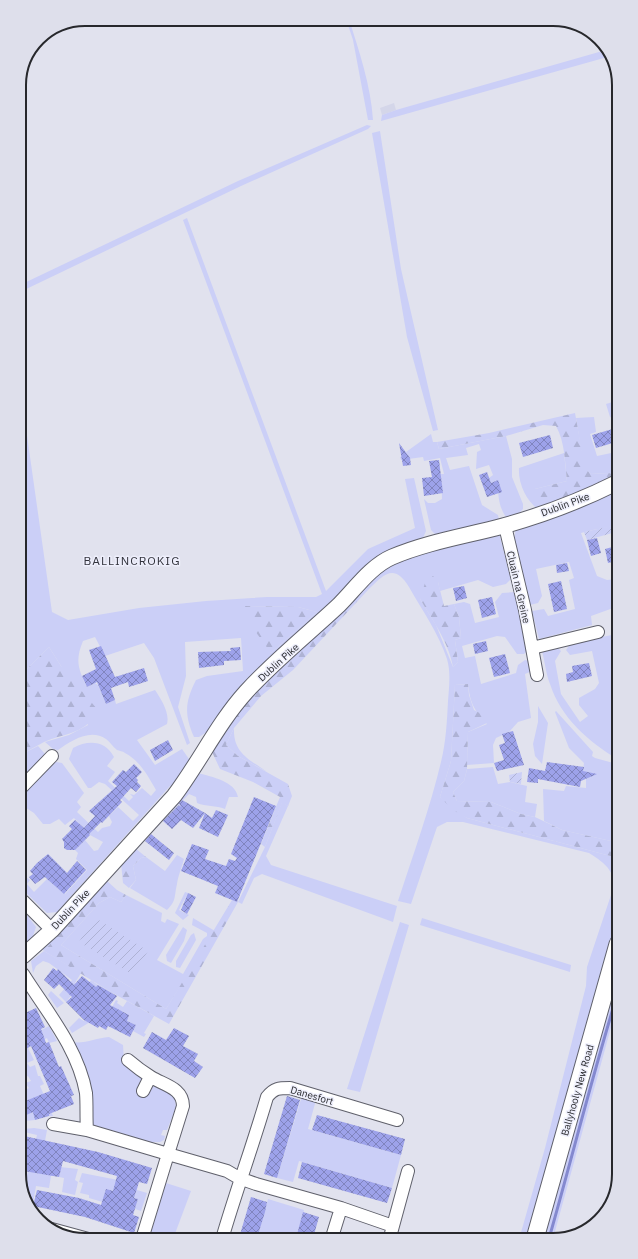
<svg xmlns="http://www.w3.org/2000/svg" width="638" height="1259" viewBox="0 0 638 1259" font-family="'IBM Plex Sans',sans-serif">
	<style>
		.built { fill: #d4d6e9 }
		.green { fill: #cbcff7; fill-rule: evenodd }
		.forest { fill: url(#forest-firs) }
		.garden { fill: url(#garden-furrows) }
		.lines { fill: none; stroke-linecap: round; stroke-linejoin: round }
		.stream { stroke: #8489cf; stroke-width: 3 }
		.building { fill: url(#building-cross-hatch) }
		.minor-casing { stroke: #5f606b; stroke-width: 14 }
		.tertiary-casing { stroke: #5f606b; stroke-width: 17 }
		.secondary-casing { stroke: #5f606b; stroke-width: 19 }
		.minor { stroke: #fff; stroke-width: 12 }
		.tertiary { stroke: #fff; stroke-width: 15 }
		.secondary { stroke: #fff; stroke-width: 17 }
		.labels { text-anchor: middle; stroke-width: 3; stroke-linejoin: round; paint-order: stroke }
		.street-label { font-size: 10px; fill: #27282c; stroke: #eeeffc }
		.quarter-label { font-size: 12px; letter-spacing: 1px; fill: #33343d; stroke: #eeeffc }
		.rim { fill: none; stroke: #27282c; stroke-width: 2 }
	</style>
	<defs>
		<pattern id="forest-firs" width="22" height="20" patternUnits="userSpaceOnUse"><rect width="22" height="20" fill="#cbcff7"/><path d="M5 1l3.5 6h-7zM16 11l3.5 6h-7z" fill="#aeb2d4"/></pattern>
		<pattern id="garden-furrows" width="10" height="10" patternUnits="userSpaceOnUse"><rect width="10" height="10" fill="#cbcff7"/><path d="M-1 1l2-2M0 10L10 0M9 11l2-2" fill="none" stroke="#aeb2d4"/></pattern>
		<pattern id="building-cross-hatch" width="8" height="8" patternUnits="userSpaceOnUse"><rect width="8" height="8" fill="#9da2ea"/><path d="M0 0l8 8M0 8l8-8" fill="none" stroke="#8084be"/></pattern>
	</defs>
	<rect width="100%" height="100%" fill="#e1e2ee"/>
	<!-- built -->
	<path class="built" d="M 394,103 L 396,110 L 382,115 L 380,108 Z"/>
	<!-- green -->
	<path class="green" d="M 346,19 L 349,19 C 359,51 371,86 373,120 L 368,120 L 353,40 Z
		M 606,50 L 611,56 L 381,121 L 382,115 L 396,110 Z
		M 367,125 L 371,126 L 368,129 L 241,186 L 20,292 L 20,285 L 238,181 Z
		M 380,131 L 401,269 L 438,430 L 433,431 L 407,337 L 372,133 Z
		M 187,218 L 326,591 L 368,549 L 415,528 L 405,479 L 414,478 L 426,531 L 423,538 L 403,545 L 208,731 L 199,737 L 194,737 C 184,714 185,702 196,680 L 207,676 L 243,671 L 241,638 L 185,642 L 186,676 L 178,707 L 190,743 L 187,745 L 154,658 L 144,643 L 105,656 L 95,637 L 83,641 C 75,660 78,669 87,687 L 95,683 L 98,685 L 106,704 L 115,700 L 116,704 L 155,690 C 161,699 170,713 167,724 L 137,740 L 155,765 L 182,749 L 189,759 L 189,766 L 173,788 L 170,786 L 57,912 L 47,913 L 23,890 L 23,877 L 26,877 L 30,880 L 27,884 L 34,892 L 52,874 L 56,887 L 65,894 L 87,870 L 76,859 L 78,853 L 75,850 L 85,840 L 94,851 L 98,850 L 103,842 L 90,835 L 74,818 L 65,825 L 59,819 L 50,824 L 43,824 L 34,813 L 23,806 L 22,794 L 37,777 L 56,762 L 62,763 L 84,793 L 77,802 L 81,807 L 77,812 L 98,832 L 102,828 L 110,826 L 112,822 L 109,816 L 118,807 L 133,821 L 139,815 L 105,784 L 99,782 L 91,788 L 88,788 L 69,759 L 73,748 C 88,740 105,740 114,757 L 107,766 L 115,772 L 108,781 L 129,801 L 133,797 L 130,794 L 134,795 L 142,788 L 151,796 L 156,790 C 148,776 140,761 125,753 C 123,751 119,751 117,750 C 113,747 110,742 106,739 C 90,728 71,741 58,750 L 53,749 L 45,742 L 69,735 L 88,725 L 61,666 L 49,647 L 22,674 L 20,386 L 52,612 L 68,620 L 139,608 L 206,601 L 267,597 L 316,597 L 322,594 L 183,220 ZM 246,606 L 298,607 L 317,612 L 271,653 Z
		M 616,401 L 616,420 L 610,417 L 606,404 Z
		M 594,417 L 596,432 L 590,434 L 597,456 L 616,452 L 616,476 L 609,473 L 591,474 L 584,468 L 576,418 Z
		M 431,434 L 433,442 L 437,442 L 439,449 L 506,436 L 512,459 L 512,477 L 523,504 L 523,509 L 519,513 L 506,517 C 498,506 498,493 498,480 L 491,483 L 489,478 L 493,475 L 489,465 L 476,469 L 477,452 L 481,450 L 479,444 L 466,448 L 468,455 L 446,458 L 450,470 L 469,466 L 482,505 L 498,515 L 499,520 L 438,537 L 431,530 L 424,499 L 428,503 L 435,503 L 442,499 L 441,474 L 444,474 L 440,458 L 424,461 L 423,457 L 401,460 L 400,457 L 408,455 L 406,452 Z
		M 564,453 L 567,481 L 535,489 L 580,492 L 538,509 C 526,501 518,483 519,468 Z
		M 616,490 L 616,525 C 604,529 593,529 581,533 L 597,576 L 607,580 L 616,579 L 616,607 L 591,616 L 592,625 L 539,639 L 532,611 L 544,609 L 548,616 L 575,609 L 569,580 L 574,578 L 569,562 L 536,569 L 542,596 L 538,603 L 530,605 L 514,539 L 516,529 Z
		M 499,533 L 511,579 L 506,584 L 493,587 L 478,580 L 440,591 L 438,582 L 420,599 L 436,625 L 453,667 L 458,662 L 455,640 L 461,638 L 459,617 L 454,604 L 464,602 L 470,604 L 475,623 L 499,617 L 495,602 L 502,593 L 515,592 L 528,650 L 524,654 L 517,654 L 505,637 L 497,636 L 462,646 L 465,658 L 475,656 L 481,684 L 516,673 L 518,665 L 525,660 L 532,662 L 532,671 L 525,674 L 531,718 L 518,722 L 509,732 L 496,738 L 493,745 L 494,763 L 467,765 L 468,732 L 487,724 C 474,710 470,703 468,684 L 455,685 L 451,761 L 440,797 L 467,818 L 618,858 L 618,917 L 529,1236 L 520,1236 L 545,1148 L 586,986 L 587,967 L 613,889 C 616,870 603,862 589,853 L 463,822 L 447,822 L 437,827 L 411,904 L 398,901 C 413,855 430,808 441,762 C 446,742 447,721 448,701 C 449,688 451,672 447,659 C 439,634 422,610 409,587 C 394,562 383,575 368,590 L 362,587 L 376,574 L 403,559 Z
		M 617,634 L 617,759 C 588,741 561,718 550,684 C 546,674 545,662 542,651 L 557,647 L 561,651 L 555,661 L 561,694 L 580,722 L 588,716 L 579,705 L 579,698 L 595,689 L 599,683 L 592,651 L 570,655 L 566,650 L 571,643 Z
		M 538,706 L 548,723 L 542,764 L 535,756 L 533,744 L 538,722 Z
		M 556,711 L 593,752 L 592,756 L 595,758 L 617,764 L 617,832 L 611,841 L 562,830 L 544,821 L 543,789 L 564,791 L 566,786 L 586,788 L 586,779 L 589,777 L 583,771 L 584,763 L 569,748 L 555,712 Z
		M 234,728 C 233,753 249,759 267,772 L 238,756 L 226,745 Z
		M 38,746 L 45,754 L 45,758 L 22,782 L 22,754 Z
		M 493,767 L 498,784 L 510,782 L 527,786 L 525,802 L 537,804 L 535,817 L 521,814 L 491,802 L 457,801 L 453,792 L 464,781 L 467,769 Z
		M 198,773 C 212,777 235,781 238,797 L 229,797 L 225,809 C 216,805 206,807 197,803 L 196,797 L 189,794 L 163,821 L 163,818 Z
		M 282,802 L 288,806 L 266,856 L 271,865 L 397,906 L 393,922 L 262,874 L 254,878 L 242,904 L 238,902 L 265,847 Z
		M 177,855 L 184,859 C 182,867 178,876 177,884 C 174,896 177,900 167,910 L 130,888 L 136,880 L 133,866 L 141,858 L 146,857 L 165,871 Z
		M 106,880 L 117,890 L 100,891 L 44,951 L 81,973 L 75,983 L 78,987 L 89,983 L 91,980 L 98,985 L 96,988 L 78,987 L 66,1002 L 59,995 L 72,980 L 49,963 L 43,961 L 36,966 L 33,973 L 31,961 L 44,951 L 42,949 Z
		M 185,892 L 188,893 L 179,910 L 189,915 L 183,920 L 175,913 Z
		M 126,895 L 162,913 L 161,921 L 165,923 L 167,919 L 179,924 L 157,960 L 183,974 L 203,939 L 207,936 L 207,933 L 192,925 L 193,918 L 215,931 L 166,1009 L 61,945 L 99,903 L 110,897 L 121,902 Z
		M 23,910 L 36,927 L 33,936 L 23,946 Z
		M 422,918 L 571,965 L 570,972 L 420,925 Z
		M 400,922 L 409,925 L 360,1092 L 347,1089 Z
		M 183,927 L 187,930 L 184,941 L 171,963 L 167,961 L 166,955 Z
		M 194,933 L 196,940 L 180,968 L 176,967 L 176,961 L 191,935 Z
		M 618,964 L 618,1002 L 554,1235 L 541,1235 Z
		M 51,991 L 64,1003 L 57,1008 L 48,995 Z
		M 116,1000 L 118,1001 L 117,1003 L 123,1007 L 127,1001 L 154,1016 L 144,1033 L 146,1034 L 144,1037 L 133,1031 L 136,1025 L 127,1021 L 129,1015 L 122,1011 L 119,1014 L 111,1009 Z
		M 91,1015 L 90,1022 L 72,1033 L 69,1028 L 79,1018 L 84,1021 Z
		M 49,1026 L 57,1041 L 49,1043 L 47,1038 L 35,1044 L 37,1032 Z
		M 109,1037 L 123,1045 L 124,1061 L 152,1087 L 155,1085 L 174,1094 L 176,1107 L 167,1130 L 163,1130 L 161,1135 L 165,1136 L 164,1140 L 160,1142 L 152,1142 L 151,1143 L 93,1126 L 72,1042 C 85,1044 96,1038 109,1037 Z
		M 28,1048 L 34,1060 L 27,1063 L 30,1067 L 35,1065 L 38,1076 L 40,1076 L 44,1084 L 40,1086 L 53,1116 L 49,1116 L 48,1111 L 34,1114 L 35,1120 L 25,1121 L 24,1116 L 27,1115 L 24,1105 L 23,1091 L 29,1088 L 25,1083 L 31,1081 L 28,1076 L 23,1078 L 23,1051 Z
		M 302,1096 L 316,1100 L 308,1129 L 401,1155 L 392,1188 L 299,1161 L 293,1182 L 277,1178 Z
		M 34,1128 L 47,1130 L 39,1173 L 43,1174 L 51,1166 L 78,1169 L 75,1180 L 78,1182 L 75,1195 L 62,1192 L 64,1178 L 59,1177 L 60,1172 L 55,1171 L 54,1176 L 51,1176 L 49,1188 L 36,1186 L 32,1209 L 24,1199 L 24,1183 L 25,1183 L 37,1135 L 24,1132 L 24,1129 Z
		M 82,1173 L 118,1180 L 113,1191 L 120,1193 L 135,1184 L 138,1185 L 137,1190 L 147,1193 L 141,1211 L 135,1209 L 138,1199 L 134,1198 L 136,1192 L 116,1206 L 89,1198 L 89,1195 L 80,1193 L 83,1183 L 79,1182 Z
		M 166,1183 L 191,1191 L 173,1239 L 149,1239 Z
		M 268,1199 L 304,1210 L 296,1238 L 257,1238 Z"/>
	<!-- forest -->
	<path class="forest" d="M 575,413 L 585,468 L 591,474 L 609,473 L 616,476 L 580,492 L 541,506 L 535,489 L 567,481 C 565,463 565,442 556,426 L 543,425 L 506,436 L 439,449 L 437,442 L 489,433 Z
		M 433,576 L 438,582 L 444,606 L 454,604 L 459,617 L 461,638 L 455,640 L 458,662 L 453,667 C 449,643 432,619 420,599 L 425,583 Z
		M 362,587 L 368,590 L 293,670 L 261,696 L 234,728 L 226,745 L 238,756 L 288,784 L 292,796 L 288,806 L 282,803 L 265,847 L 261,844 L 280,797 L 253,782 L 220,769 L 213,754 L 213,750 L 235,713 Z
		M 245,606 L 298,607 L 317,612 L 271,653 L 253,628 Z
		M 49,647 L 61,666 L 97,709 C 89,734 64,733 44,742 C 37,746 29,750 22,754 L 22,674 Z
		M 468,684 L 469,695 L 474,710 L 487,717 L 487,723 L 468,732 L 467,769 L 464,781 L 453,792 L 457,801 L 491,802 L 521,814 L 535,817 L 562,830 L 611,841 L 617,832 L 618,858 L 467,818 L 453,810 L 440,797 L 451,761 L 455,685 Z
		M 135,848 L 146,857 L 141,858 L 133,866 L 136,880 L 129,888 L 123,883 L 121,863 Z
		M 98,890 L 117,890 L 126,895 L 121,902 L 110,897 L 99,903 L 61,945 L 166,1009 L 232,900 L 238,902 L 169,1024 L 109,991 L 44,951 Z"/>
	<!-- garden -->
	<path class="garden" d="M 616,525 L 616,532 L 587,540 L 584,532 Z
		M 522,772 L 521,784 L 510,782 L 509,775 Z
		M 94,917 L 148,951 L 133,975 L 79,942 Z"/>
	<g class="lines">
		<!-- stream -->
		<path class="stream" d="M 550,1235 C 573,1154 593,1073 618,992"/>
	</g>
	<!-- building -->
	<path class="building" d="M 616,428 L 616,442 L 596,448 L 592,435 Z
		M 550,435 L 553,448 L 523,457 L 519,443 Z
		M 399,443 L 410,458 L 411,465 L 403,466 Z
		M 439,460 L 443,493 L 424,496 L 422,478 L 432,477 L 429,461 Z
		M 487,472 L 491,483 L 498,480 L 502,492 L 487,497 L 479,475 Z
		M 597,538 L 601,553 L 591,556 L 587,540 Z
		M 616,546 L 616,561 L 608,563 L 605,549 Z
		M 567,563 L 569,571 L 557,573 L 556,565 Z
		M 561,581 L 567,609 L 554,612 L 548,584 Z
		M 464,586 L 467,598 L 456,601 L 453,588 Z
		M 492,597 L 496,614 L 482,618 L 478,600 Z
		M 486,641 L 488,651 L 475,654 L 473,644 Z
		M 101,646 L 115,677 L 144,668 L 148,681 L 129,687 L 128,682 L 111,688 L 115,700 L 106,704 L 97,682 L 87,687 L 82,676 L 96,669 L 89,650 Z
		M 240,647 L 241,660 L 224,661 L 224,665 L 199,668 L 198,652 L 231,651 L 230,648 Z
		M 505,654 L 510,673 L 494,677 L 489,658 Z
		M 589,663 L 592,676 L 567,682 L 566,674 L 573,672 L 572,666 Z
		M 513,731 L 524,765 L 497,771 L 494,763 L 504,760 L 499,745 L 505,743 L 502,734 Z
		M 168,740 L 173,750 L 155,761 L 150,750 Z
		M 547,762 L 584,767 L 583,771 L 597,774 L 581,781 L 580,787 L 538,779 L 538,783 L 527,782 L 529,768 L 545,771 Z
		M 134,764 L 142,772 L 136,778 L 138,780 L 137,782 L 141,786 L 136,792 L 131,788 L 120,800 L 122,802 L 102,823 L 101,822 L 89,834 L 90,835 L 75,850 L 67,850 L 64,848 L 64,842 L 62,839 L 72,829 L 69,826 L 75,820 L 84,828 L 95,816 L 89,811 L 117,786 L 112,782 L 123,770 L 126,772 Z
		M 254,797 L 276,806 L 237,902 L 215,893 L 218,886 L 181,871 L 192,844 L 209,850 L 205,859 L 226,866 L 229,859 L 235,861 L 237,858 L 231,854 Z
		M 182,800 L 205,813 L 193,828 L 181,820 L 172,829 L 163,821 L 179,805 L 181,807 L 179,803 Z
		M 216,810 L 228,815 L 218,837 L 199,828 L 205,813 L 212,818 Z
		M 151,834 L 174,853 L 169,860 L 145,841 Z
		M 48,854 L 67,873 L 77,861 L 86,870 L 64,894 L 45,877 L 35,884 L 29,877 L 33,874 L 30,871 L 37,863 Z
		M 188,893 L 196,897 L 187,914 L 181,910 Z
		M 53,968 L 57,971 L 58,969 L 74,985 L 82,976 L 96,987 L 98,985 L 117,996 L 110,1005 L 129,1015 L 127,1021 L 136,1025 L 130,1037 L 108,1026 L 106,1030 L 99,1026 L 98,1028 L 84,1020 L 66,1002 L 72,997 L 59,984 L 54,989 L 44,980 Z
		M 36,1008 L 45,1027 L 41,1029 L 46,1043 L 49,1042 L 59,1067 L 61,1066 L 74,1095 L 71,1096 L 74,1104 L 49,1114 L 49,1116 L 35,1120 L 33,1112 L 24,1116 L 23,1102 L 50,1091 L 31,1046 L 23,1051 L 23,1014 Z
		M 174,1028 L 189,1036 L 183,1046 L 198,1054 L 194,1061 L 203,1067 L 195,1078 L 143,1048 L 152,1032 L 166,1040 Z
		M 287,1096 L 300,1100 L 277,1178 L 264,1174 Z
		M 317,1115 L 405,1139 L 401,1155 L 312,1130 Z
		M 24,1136 L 98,1152 L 152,1168 L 147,1184 L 139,1182 L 134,1198 L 138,1199 L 133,1215 L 139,1217 L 134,1233 L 85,1217 L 33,1206 L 37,1190 L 79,1198 L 101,1205 L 106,1189 L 113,1191 L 117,1176 L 63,1161 L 59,1177 L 24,1171 Z
		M 302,1162 L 392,1188 L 387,1203 L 298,1178 Z
		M 251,1197 L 267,1202 L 265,1212 L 257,1238 L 239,1238 Z
		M 303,1212 L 319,1217 L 313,1238 L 296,1238 Z"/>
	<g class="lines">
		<!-- minor casing -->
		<g class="minor-casing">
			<path id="minor" d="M 505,526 L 525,610 L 537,675
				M 532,648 L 598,632
				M 22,787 L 52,756
				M 23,901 L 52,930
				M 23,974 C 47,1012 78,1048 86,1093 C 87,1105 86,1118 87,1130
				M 128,1060 C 135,1066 143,1072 151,1077 C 164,1085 183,1088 183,1106 L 168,1154 L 227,1171 L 239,1178 L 256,1184 L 341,1208 L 393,1226 L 390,1237
				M 143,1091 L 150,1077
				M 53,1124 L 87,1130 L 168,1154 L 142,1239
				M 393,1226 L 408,1171
				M 48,1228 L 92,1240
				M 332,1237 L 341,1208
				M 222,1239 C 236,1191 253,1145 267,1097 C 274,1088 279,1088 290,1088 L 397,1120"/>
		</g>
		<!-- tertiary casing -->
		<g class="tertiary-casing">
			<path id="tertiary" d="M 23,956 L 52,930 L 174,796 C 199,763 218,723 246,692 C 274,661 308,634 339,605 C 355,589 371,566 392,557 C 427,542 466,536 503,526 C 539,516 582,500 616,483"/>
		</g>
		<!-- secondary casing -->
		<g class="secondary-casing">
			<path id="secondary" d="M 536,1235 L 618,944"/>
		</g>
		<!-- minor -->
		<use href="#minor" class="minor"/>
		<!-- tertiary -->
		<use href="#tertiary" class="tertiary"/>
		<!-- secondary -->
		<use href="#secondary" class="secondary"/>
	</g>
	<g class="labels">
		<!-- street labels -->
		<g class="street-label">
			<text transform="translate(565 504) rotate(-20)" y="4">Dublin Pike</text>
			<text transform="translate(519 587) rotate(77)" y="4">Cluain na Greine</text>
			<text transform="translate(278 662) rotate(-42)" y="4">Dublin Pike</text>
			<text transform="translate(70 909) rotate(-47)" y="4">Dublin Pike</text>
			<text transform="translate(577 1090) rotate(-74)" y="4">Ballyhooly New Road</text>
			<text transform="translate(312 1095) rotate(16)" y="4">Danesfort</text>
		</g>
		<!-- quarter labels -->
		<g class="quarter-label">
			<text x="132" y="565">BALLINCROKIG</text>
		</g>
	</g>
	<!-- crop -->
	<path d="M0 0H638V1259H0ZM85 26H553A59 59 0 0 1 612 85V1174A59 59 0 0 1 553 1233H85A59 59 0 0 1 26 1174V85A59 59 0 0 1 85 26Z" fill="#dedfeb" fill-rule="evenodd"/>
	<path class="rim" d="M85 26H553A59 59 0 0 1 612 85V1174A59 59 0 0 1 553 1233H85A59 59 0 0 1 26 1174V85A59 59 0 0 1 85 26Z"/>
</svg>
